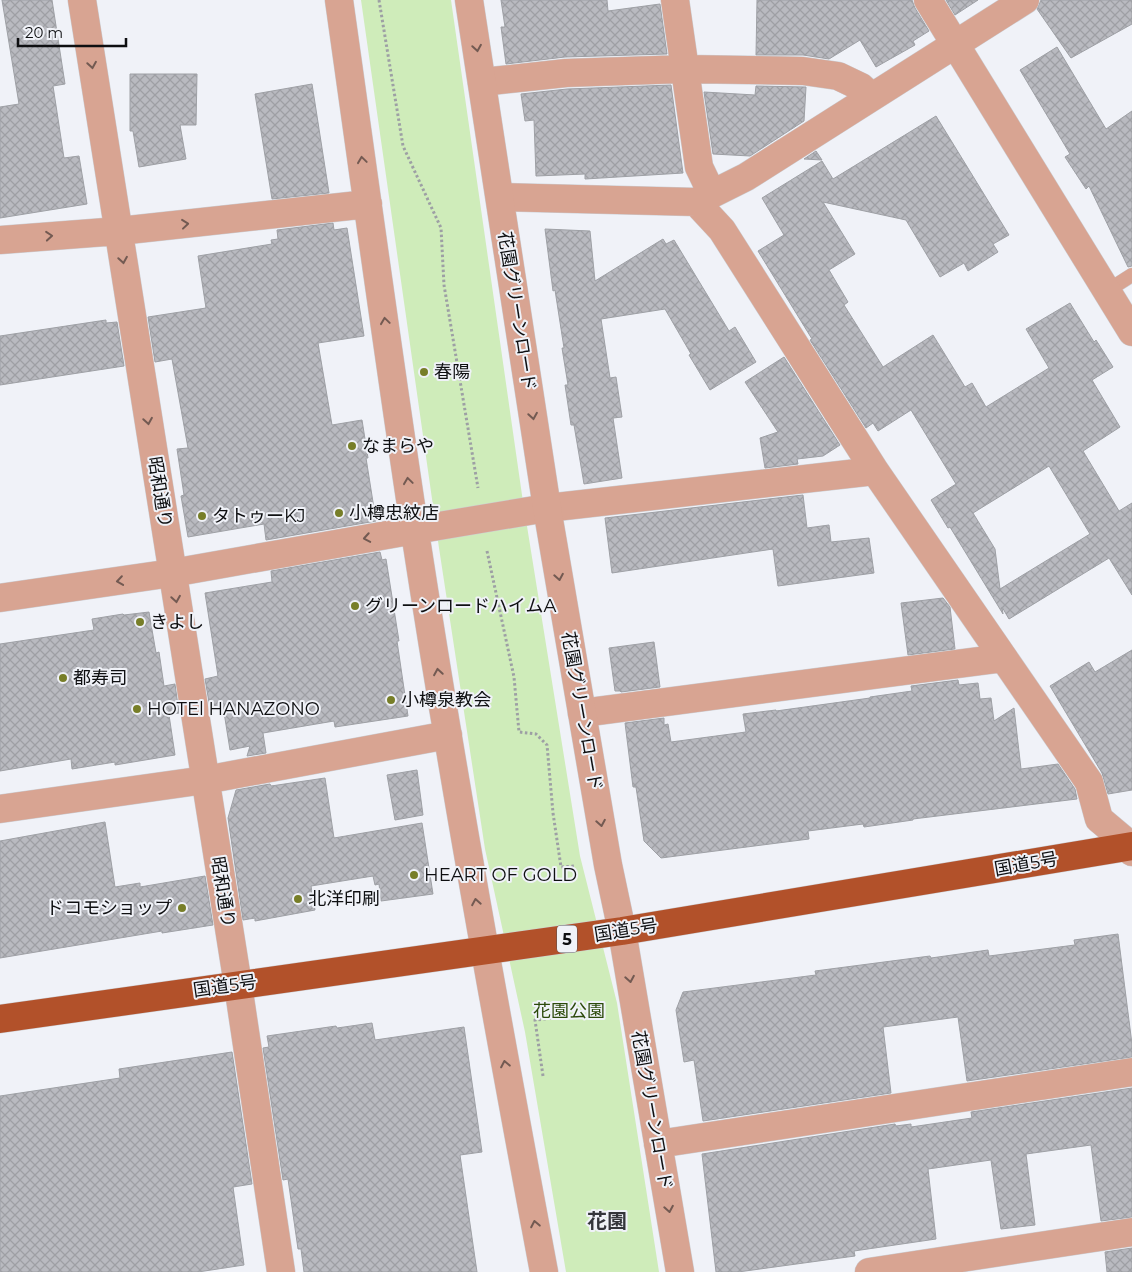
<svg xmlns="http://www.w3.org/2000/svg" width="1132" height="1272" viewBox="0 0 1132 1272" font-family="Montserrat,'Noto Sans JP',sans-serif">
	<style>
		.green { fill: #cfecba }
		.building { fill: url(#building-cross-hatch); stroke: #9ea0a5; fill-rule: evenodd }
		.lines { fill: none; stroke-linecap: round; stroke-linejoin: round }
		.service-casing { stroke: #ccced3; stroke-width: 15 }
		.minor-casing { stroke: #ccced3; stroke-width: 29 }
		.tertiary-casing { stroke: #ccced3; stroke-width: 29 }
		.trunk-casing { stroke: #ccced3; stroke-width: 29 }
		.path { stroke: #9d9fa4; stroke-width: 3; stroke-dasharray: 2.5 2.5; stroke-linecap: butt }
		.service { stroke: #d8a492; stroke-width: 14 }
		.minor { stroke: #d8a492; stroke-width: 28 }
		.tertiary { stroke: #d8a492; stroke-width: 28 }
		.trunk { stroke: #b2512a; stroke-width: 28 }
		.oneway { stroke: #735a52 }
		.poi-dot { fill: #777e28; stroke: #f0f2f8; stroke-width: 2 }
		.labels { text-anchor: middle; stroke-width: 4; stroke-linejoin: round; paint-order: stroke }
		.shield { fill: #f0f2f8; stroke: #525356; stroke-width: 1 }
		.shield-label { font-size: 16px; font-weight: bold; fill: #0e0f11 }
		.street-label { font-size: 18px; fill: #0e0f11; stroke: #f0f2f8 }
		.poi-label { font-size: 18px; fill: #0e0f11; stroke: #f0f2f8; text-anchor: start }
		.park-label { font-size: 18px; fill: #2c4a0b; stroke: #f0f2f8 }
		.quarter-label { font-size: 20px; font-weight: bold; fill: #34353a; stroke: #f0f2f8 }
	</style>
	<defs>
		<pattern id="building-cross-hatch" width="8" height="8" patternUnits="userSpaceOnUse" patternTransform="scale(1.25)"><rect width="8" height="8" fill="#b9bac0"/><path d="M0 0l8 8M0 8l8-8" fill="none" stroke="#9e9fa4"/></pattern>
	</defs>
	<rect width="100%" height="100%" fill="#f0f2f8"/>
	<!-- green -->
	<path class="green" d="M 361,0 L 451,0 L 522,495 L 580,856 L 617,1003 L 659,1272 L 566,1272 L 525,1032 L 485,849 L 439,548 Z"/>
	<!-- building -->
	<path class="building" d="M 2,0 L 52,0 L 65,84 L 53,86 L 64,158 L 79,156 L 87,204 L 0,218 L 0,107 L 19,104 Z
		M 501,0 L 607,0 L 608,11 L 660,4 L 667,54 L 565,57 L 506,64 L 501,27 L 505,27 Z
		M 757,0 L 912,0 L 915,8 L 929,31 L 913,41 L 915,45 L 876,67 L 860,40 L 829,59 L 803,55 L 756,55 Z
		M 946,0 L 978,0 L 955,15 Z
		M 1041,0 L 1132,0 L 1132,24 L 1071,58 L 1037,9 Z
		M 1057,47 L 1106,129 L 1132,111 L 1132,266 L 1128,267 L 1089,186 L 1086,189 L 1065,157 L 1070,154 L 1020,70 Z
		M 130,74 L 197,74 L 196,125 L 180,125 L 186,159 L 139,167 L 133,131 L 130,131 Z
		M 312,84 L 329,193 L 272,199 L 255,94 Z
		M 671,85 L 683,173 L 585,179 L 585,174 L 536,176 L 534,120 L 525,121 L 521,94 L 567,89 Z
		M 756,86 L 806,87 L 804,121 L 750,156 L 713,154 L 704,92 L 755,95 Z
		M 936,116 L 1009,235 L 993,244 L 998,252 L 968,271 L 964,263 L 940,277 L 906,220 L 823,202 L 855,254 L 829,270 L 848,302 L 844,305 L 883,367 L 933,335 L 965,387 L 972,383 L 986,407 L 1049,368 L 1026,329 L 1070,303 L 1094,342 L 1096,340 L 1113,367 L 1092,380 L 1120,427 L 1083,451 L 1119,511 L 1132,503 L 1132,595 L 1109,558 L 1009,619 L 1002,607 L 1003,614 L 950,527 L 948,528 L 931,500 L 956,484 L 911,410 L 878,431 L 873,423 L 866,428 L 810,340 L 812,339 L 758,251 L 784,235 L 762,198 L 822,161 L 833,179 ZM 1049,466 L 1090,534 L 1000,589 L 995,549 L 973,513 Z
		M 816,151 L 822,160 L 804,159 Z
		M 333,223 L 334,230 L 347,228 L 364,336 L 318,343 L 332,425 L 362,420 L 368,458 L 366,458 L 376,521 L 266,540 L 264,524 L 188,537 L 181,496 L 184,495 L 177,449 L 188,448 L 172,359 L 155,362 L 148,317 L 206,308 L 198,256 L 272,244 L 271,240 L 278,239 L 277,230 Z
		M 545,229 L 590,231 L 595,281 L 663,239 L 666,244 L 674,240 L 729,331 L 735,327 L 756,362 L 710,390 L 689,355 L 691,354 L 665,309 L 601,319 L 610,378 L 616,377 L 622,417 L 613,418 L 622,478 L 584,484 L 574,425 L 571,425 L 565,385 L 568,385 L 562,348 L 564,348 L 555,290 L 553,291 Z
		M 106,320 L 106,323 L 117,322 L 124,366 L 0,385 L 0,336 Z
		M 784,357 L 840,445 L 823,456 L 797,459 L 798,464 L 765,468 L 760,438 L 778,432 L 745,382 Z
		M 803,495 L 807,528 L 829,525 L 831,542 L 869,538 L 874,573 L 778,586 L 773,549 L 612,573 L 605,518 Z
		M 380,552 L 382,560 L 386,559 L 399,641 L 397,641 L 408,716 L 335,727 L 334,721 L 263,733 L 266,753 L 247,756 L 250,746 L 230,750 L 223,706 L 210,708 L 205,679 L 218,676 L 205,593 L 272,582 L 271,571 Z
		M 943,598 L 950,607 L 955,649 L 908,655 L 901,603 Z
		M 149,612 L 156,653 L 159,652 L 164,686 L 175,684 L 179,713 L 169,715 L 175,755 L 115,765 L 115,762 L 72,769 L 71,759 L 0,771 L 0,644 L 94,630 L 92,619 L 123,614 L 124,615 Z
		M 654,642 L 660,687 L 621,692 L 620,691 L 615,691 L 609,648 Z
		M 1132,650 L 1132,790 L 1108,794 L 1102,773 L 1050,686 L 1089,662 L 1095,672 Z
		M 958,680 L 959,685 L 978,683 L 980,699 L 991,698 L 994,721 L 1014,708 L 1021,769 L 1058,764 L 1075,789 L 1077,799 L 913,819 L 913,820 L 864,827 L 863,824 L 808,831 L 809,839 L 661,858 L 644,841 L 636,787 L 633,787 L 625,723 L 664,718 L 664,725 L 668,724 L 671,742 L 746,732 L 743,714 L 776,710 L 776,711 L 870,698 L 870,697 L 912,691 L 911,686 Z
		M 417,770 L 423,815 L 395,820 L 387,775 Z
		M 325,778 L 334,838 L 422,823 L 433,894 L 381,901 L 379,884 L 375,885 L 373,876 L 311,886 L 315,910 L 255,921 L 255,918 L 243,920 L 228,818 L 236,790 L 270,784 L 271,786 Z
		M 105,822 L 115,887 L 140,883 L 140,887 L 205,876 L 213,925 L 162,933 L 162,931 L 0,958 L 0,841 Z
		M 1118,934 L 1132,1044 L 1132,1057 L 967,1081 L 958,1017 L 883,1027 L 891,1093 L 703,1121 L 694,1060 L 684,1062 L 676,1010 L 683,992 L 816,975 L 815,971 L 930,956 L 931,958 L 988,950 L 989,956 L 1075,945 L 1074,940 Z
		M 372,1023 L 375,1040 L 464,1027 L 482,1152 L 460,1155 L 477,1272 L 304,1272 L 301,1249 L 298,1249 L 288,1179 L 283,1180 L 263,1048 L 269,1047 L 267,1036 L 336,1026 L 337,1028 Z
		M 232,1052 L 252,1184 L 233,1187 L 244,1265 L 198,1272 L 0,1272 L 0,1096 L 120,1078 L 119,1069 Z
		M 1132,1088 L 1132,1217 L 1101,1221 L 1091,1145 L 1026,1154 L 1035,1225 L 1001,1229 L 991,1160 L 928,1169 L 936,1239 L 854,1251 L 855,1256 L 738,1272 L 716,1272 L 702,1154 L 895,1124 L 896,1126 L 911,1124 L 911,1127 L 972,1118 L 971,1112 Z
		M 1132,1248 L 1132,1272 L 1107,1272 L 1105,1252 Z"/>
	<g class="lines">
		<!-- service casing -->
		<g class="service-casing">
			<path id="service" d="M 1107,291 L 1132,275"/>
		</g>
		<!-- minor casing -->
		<g class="minor-casing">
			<path id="minor" d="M 82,0 L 238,985 L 281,1272
				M 339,0 C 364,177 388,355 415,532 C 453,780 498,1026 544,1272
				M 675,0 L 699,167 L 712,194
				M 928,0 L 1132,332
				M 482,82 L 566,73 L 685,69 L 803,71 L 838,76 L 861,87 L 872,97
				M 500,197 L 696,202 L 746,177 L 1025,0
				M 696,202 L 722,230 L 875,471 L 1089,782 L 1099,819 L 1131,846 L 1132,852
				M 0,240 L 119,231 L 368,204
				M 0,598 L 172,573 L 415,530 L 547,508 L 875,471
				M 582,713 L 1003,658
				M 0,809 L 205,780 L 448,735
				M 622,931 L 680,1272
				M 658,1144 L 1132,1072
				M 869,1272 L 1132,1232"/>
		</g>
		<!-- tertiary casing -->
		<g class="tertiary-casing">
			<path id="tertiary" d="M 469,0 L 547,508 L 608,865 L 622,931"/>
		</g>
		<!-- trunk casing -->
		<g class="trunk-casing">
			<path id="trunk" d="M 0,1019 L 622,931 L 1132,846"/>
		</g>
		<!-- path -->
		<path class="path" d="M 379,0 L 403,146 L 441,228 L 444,285 L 478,488
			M 487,551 L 514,677 L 519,732 L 536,734 L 547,745 L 553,813 L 561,867 L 575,866
			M 543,1076 L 535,1020 L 602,1013"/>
		<!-- service -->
		<use href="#service" class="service"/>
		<!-- minor -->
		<use href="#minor" class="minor"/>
		<!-- tertiary -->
		<use href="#tertiary" class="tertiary"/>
		<!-- trunk -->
		<use href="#trunk" class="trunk"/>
	</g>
	<!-- one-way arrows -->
	<defs><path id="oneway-chevron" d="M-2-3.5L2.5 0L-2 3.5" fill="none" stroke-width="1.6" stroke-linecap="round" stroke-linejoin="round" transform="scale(1.25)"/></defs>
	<g class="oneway">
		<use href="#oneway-chevron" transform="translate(477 48) rotate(81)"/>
		<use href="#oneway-chevron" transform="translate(92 65) rotate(81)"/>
		<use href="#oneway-chevron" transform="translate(362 160) rotate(-98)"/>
		<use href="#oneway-chevron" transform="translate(185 224) rotate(-6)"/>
		<use href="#oneway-chevron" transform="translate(49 236) rotate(-5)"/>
		<use href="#oneway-chevron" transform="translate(123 260) rotate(81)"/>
		<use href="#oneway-chevron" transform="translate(385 321) rotate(-98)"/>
		<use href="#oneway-chevron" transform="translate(533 416) rotate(81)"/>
		<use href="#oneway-chevron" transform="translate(148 421) rotate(81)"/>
		<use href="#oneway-chevron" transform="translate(408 481) rotate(-98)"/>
		<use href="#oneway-chevron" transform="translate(367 538) rotate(170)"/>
		<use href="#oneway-chevron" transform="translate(559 577) rotate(80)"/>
		<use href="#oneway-chevron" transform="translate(120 581) rotate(172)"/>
		<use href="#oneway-chevron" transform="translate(176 599) rotate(81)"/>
		<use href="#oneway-chevron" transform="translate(438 672) rotate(-99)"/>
		<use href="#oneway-chevron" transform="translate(601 823) rotate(80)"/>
		<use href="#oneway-chevron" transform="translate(476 902) rotate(-100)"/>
		<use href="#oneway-chevron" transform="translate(630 979) rotate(80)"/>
		<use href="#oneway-chevron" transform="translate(505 1064) rotate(-101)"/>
		<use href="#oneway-chevron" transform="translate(669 1209) rotate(80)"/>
		<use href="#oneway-chevron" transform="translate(535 1224) rotate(-101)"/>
	</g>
	<!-- markers -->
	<g class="poi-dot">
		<circle cx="424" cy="372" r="5"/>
		<circle cx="352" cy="446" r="5"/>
		<circle cx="339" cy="513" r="5"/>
		<circle cx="202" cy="516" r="5"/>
		<circle cx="355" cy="606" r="5"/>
		<circle cx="140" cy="622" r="5"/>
		<circle cx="63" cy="678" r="5"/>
		<circle cx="391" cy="700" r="5"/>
		<circle cx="137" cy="709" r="5"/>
		<circle cx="414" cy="875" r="5"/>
		<circle cx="298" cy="899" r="5"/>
		<circle cx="182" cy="908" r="5"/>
	</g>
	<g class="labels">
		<!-- shield labels -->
		<rect class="shield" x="557" y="925.5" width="20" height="27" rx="4"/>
		<g class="shield-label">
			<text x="567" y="945">5</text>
		</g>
		<!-- street labels -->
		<g class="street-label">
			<text transform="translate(517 311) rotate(81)" y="6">花園グリーンロード</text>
			<text transform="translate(160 492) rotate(81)" y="6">昭和通り</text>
			<text transform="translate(582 711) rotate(80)" y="6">花園グリーンロード</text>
			<text transform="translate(1026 864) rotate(-10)" y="6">国道5号</text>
			<text transform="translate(223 892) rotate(81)" y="6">昭和通り</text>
			<text transform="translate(626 930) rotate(-9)" y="6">国道5号</text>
			<text transform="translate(225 986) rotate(-8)" y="6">国道5号</text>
			<text transform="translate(652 1110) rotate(80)" y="6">花園グリーンロード</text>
		</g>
		<!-- poi labels -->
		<g class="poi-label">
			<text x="434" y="378">春陽</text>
			<text x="362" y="452">なまらや</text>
			<text x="349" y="519">小樽忠紋店</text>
			<text x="212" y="522">タトゥーKJ</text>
			<text x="365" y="612">グリーンロードハイムA</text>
			<text x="150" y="628">きよし</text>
			<text x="73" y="684">都寿司</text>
			<text x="401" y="706">小樽泉教会</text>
			<text x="147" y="715">HOTEl HANAZONO</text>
			<text x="424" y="881">HEART OF GOLD</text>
			<text x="308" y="905">北洋印刷</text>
			<text x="172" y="914" text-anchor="end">ドコモショップ</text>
		</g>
		<!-- park labels -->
		<g class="park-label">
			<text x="569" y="1017">花園公園</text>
		</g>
		<!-- quarter labels -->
		<g class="quarter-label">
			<text x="607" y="1228">花園</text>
		</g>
	</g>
	<!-- scale -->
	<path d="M18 38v8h108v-8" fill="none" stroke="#0e0f11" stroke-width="2.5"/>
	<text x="25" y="38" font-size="15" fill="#0e0f11" stroke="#f0f2f8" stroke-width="4" paint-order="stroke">20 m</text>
</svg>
